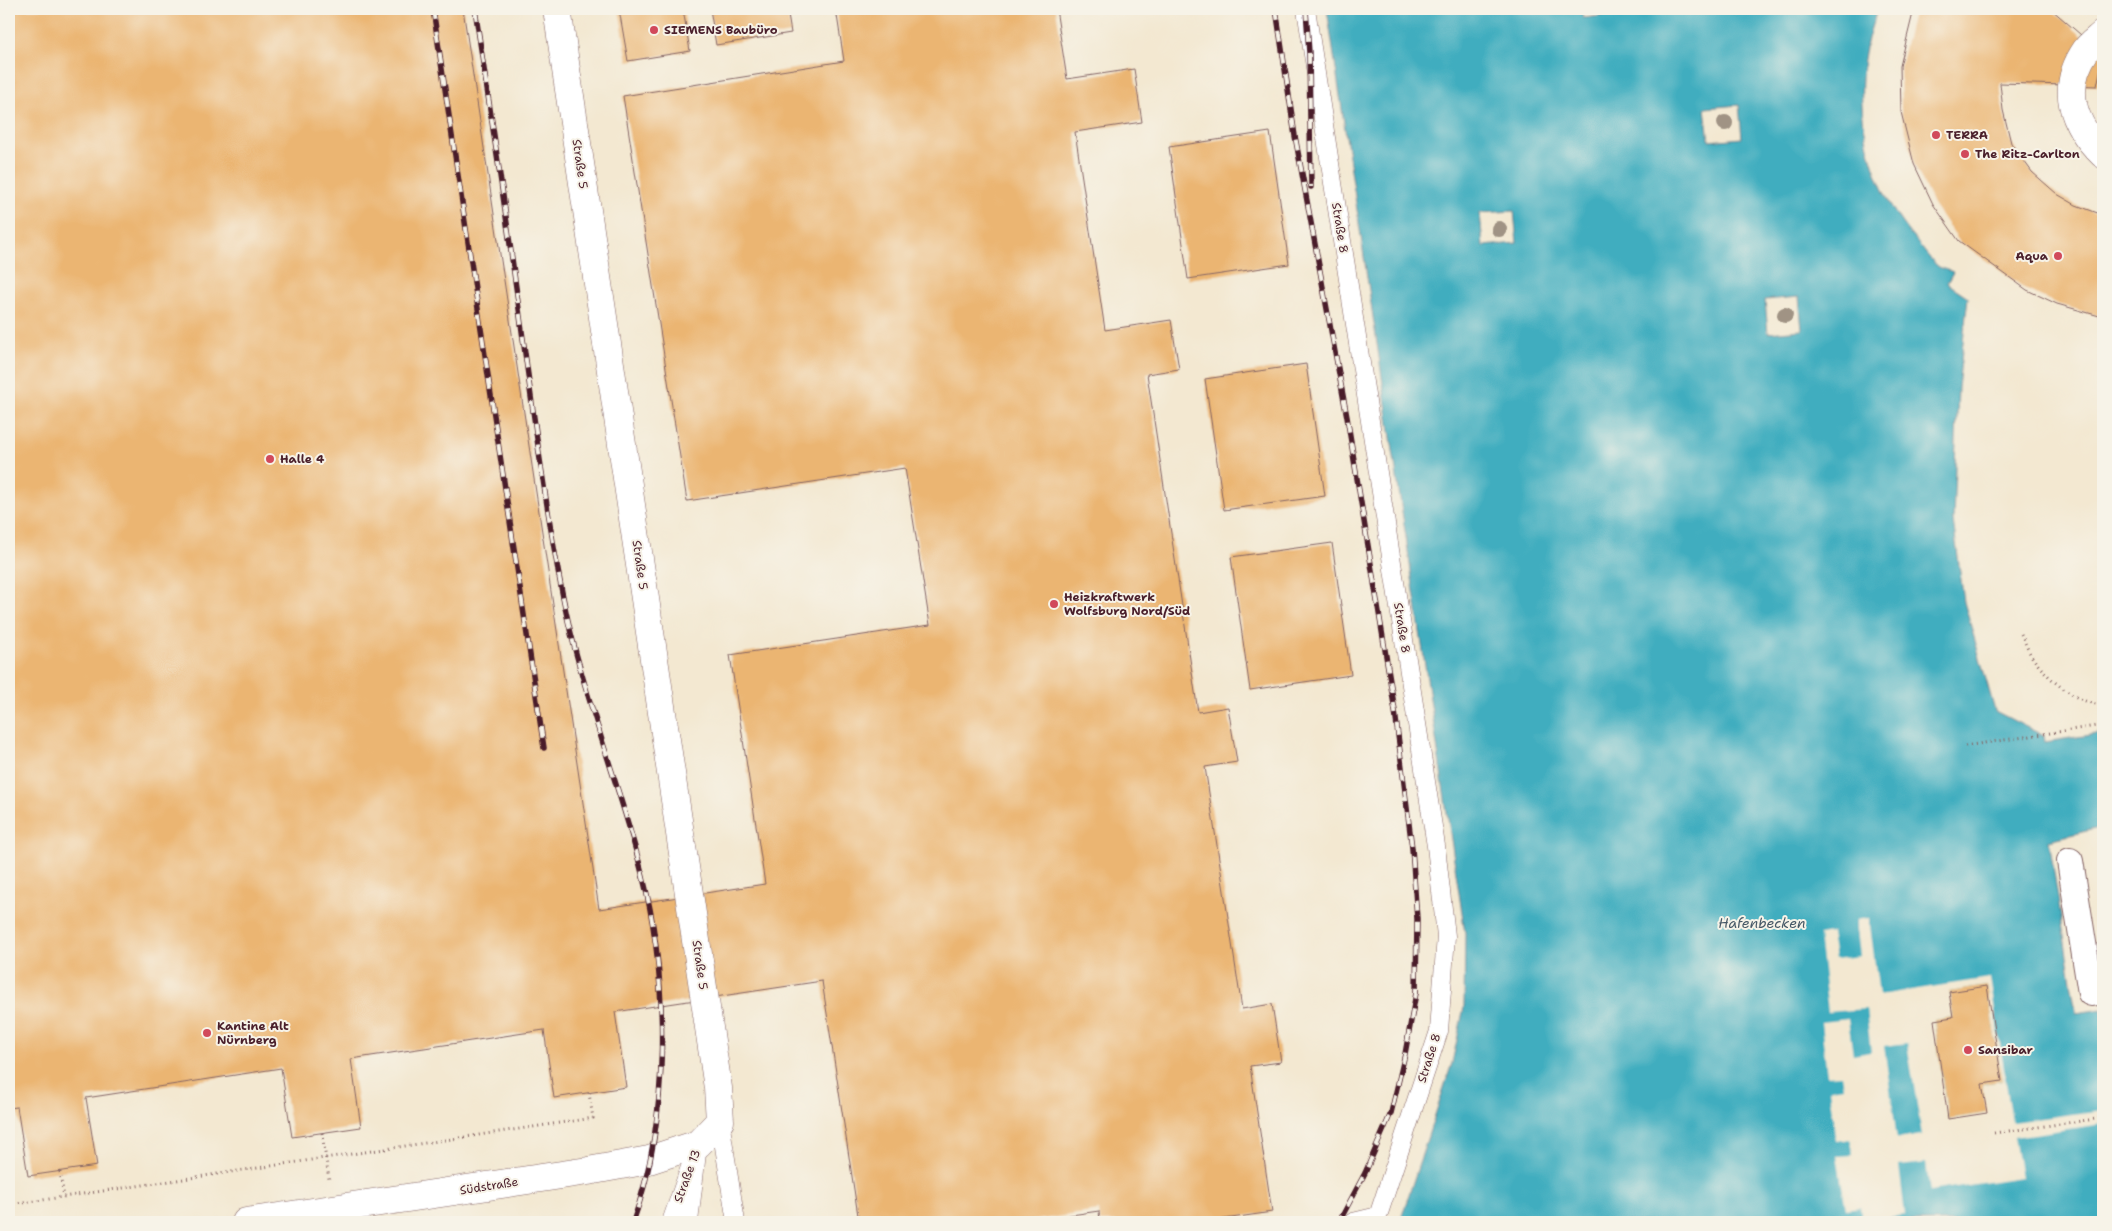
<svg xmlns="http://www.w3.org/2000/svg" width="2112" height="1231" viewBox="0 0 2112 1231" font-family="'Shantell Sans',sans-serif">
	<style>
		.water { fill: #41adbf; stroke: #466675; fill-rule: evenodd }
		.pier { fill: #f3e8d1; fill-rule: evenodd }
		.building { fill: #ebb572 }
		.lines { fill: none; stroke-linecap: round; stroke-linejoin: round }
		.service-casing { stroke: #856565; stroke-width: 19 }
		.pedestrian-casing { stroke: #856565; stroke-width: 28 }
		.minor-casing { stroke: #856565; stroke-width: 29 }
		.path { stroke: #856565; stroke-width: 3; stroke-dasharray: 1 4; stroke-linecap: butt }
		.service { stroke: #fff; stroke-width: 18 }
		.pedestrian { stroke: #fff; stroke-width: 26 }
		.minor { stroke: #fff; stroke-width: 28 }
		.rail-casing { stroke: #4a1f2b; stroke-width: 5.5 }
		.rail { stroke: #f7f3e8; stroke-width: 4; stroke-dasharray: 11; stroke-linecap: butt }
		.tree { fill: #a09384 }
		.poi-dot { fill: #d1495b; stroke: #f7f3e8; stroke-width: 2 }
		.labels { text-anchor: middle; stroke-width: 4; stroke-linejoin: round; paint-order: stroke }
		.poi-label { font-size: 12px; font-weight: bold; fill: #4a1f2b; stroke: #f7f3e8; text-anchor: start }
		.street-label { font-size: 12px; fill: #4a1f2b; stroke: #f7f3e8 }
		.water-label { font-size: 14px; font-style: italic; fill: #465866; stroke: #f7f3e8 }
	</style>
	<rect width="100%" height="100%" fill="#f7f3e8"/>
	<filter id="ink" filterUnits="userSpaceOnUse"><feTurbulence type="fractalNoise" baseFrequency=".02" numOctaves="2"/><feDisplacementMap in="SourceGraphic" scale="10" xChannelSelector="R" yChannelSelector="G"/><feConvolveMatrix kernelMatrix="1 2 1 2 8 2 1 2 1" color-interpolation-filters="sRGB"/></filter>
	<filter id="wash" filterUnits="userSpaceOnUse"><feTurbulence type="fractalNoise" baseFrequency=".0096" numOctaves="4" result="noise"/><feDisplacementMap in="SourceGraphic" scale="20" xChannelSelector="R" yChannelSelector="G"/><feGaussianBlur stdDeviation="1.12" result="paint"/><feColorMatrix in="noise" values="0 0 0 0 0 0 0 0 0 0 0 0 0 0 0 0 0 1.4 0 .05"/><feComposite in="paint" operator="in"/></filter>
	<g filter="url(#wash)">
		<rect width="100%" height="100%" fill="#f3e8d1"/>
		<!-- water -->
		<path class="water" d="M 1327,9 L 1582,9 L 1583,18 L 1646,11 L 1646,9 L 1878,9 C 1846,83 1862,180 1916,241 C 1923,249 1931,261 1939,267 C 1943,269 1949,270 1953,272 L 1947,283 L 1968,297 L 1958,388 L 1953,520 L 1964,602 L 1995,711 L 2044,736 L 2045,742 L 2103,733 L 2103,827 L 2049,840 L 2076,1013 L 2103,1009 L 2103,1222 L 1400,1222 L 1452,1063 L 1464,1007 L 1465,933 ZM 1739,105 L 1742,138 L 1709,141 L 1705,108 ZM 1514,211 L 1517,243 L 1483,246 L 1480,213 ZM 1799,297 L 1802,330 L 1768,333 L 1765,300 Z"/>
		<!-- pier -->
		<path class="pier" d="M 1869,918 L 1879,995 L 1990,978 L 2012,1122 L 2103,1110 L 2103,1124 L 2014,1137 L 2021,1177 L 1930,1191 L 1926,1163 L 1899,1166 L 1905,1215 L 1862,1220 L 1860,1207 L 1846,1209 L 1837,1156 L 1853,1155 L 1851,1139 L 1836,1141 L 1829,1089 L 1843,1087 L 1841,1075 L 1827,1076 L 1821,1022 L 1848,1019 L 1853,1055 L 1871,1052 L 1866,1009 L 1828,1012 L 1819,935 L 1831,933 L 1835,959 L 1860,956 L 1856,920 ZM 1987,986 L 2002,1081 L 1982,1084 L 1986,1113 L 1948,1119 L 1934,1020 L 1953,1017 L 1949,992 ZM 1907,1043 L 1922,1135 L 1897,1139 L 1884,1046 Z"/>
		<g id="blocks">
			<!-- building -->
			<path class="building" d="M 9,9 L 463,9 L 599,909 L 765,884 L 730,655 L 930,625 L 905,468 L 687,501 L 623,96 L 844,61 L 836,9 L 1056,9 L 1067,79 L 1134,69 L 1142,122 L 1075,132 L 1105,330 L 1171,320 L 1179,369 L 1147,374 L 1198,712 L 1228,707 L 1237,762 L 1205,767 L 1242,1009 L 1272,1004 L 1281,1062 L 1250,1066 L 1272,1212 L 1204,1222 L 1100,1222 L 1099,1211 L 1022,1222 L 859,1222 L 822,981 L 615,1012 L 626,1087 L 554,1098 L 544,1030 L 351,1059 L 361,1127 L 292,1137 L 281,1068 L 86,1098 L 97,1166 L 28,1176 L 17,1107 L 9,1108 Z
				M 619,9 L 683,9 L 690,51 L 628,61 Z
				M 710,9 L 787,9 L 791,33 L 716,45 Z
				M 1914,9 L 2051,9 L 2103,54 L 2103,65 L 2101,67 L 2097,86 L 2000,83 L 2003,110 L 2011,143 L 2032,172 L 2057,194 L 2076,205 L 2103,215 L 2103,317 L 2057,304 L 2027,290 L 1959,241 L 1933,204 L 1914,164 L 1901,112 L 1900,66 Z
				M 1270,132 L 1289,264 L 1188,279 L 1169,147 Z
				M 1306,364 L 1325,496 L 1224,510 L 1205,379 Z
				M 1332,543 L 1351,675 L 1250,690 L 1231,557 Z
				M 1987,986 L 2002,1081 L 1982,1084 L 1987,1113 L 1948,1119 L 1934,1020 L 1953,1017 L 1949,992 Z"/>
		</g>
	</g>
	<g filter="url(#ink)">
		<use href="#blocks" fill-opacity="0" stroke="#856565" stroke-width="1"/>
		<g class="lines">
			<!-- service casing -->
			<g class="service-casing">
				<path id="service" d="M 1306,9 L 1436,846 L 1446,936 L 1439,1031 L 1378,1216 L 1353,1222
					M 720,1121 L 736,1222
					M 671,1222 L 698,1144 L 689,1222"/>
			</g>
			<!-- pedestrian casing -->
			<g class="pedestrian-casing">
				<path id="pedestrian" d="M 2070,861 L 2091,993 L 2103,991"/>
			</g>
			<!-- minor casing -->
			<g class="minor-casing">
				<path id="minor" d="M 2103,34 C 2098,39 2090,44 2086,50 C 2060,88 2072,124 2103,154
					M 246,1222 L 588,1171 L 649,1160 L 698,1144 L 720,1121 L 718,1088 L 557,9"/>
			</g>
			<!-- path -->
			<path class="path" d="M 2021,634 C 2025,642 2029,654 2035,661 C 2052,682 2076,703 2103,705
				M 1965,746 L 2103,725
				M 322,1133 L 329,1179
				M 1994,1133 L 2103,1118
				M 60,1172 L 64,1197
				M 9,1205 L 593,1118 L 589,1093"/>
			<!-- service -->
			<use href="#service" class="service"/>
			<!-- pedestrian -->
			<use href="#pedestrian" class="pedestrian"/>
			<!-- minor -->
			<use href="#minor" class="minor"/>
			<!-- rail casing -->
			<g class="rail-casing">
				<path id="rail" d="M 433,9 L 544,748
					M 475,9 C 488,97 502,185 514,273 C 529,380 542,486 562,592 C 580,688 618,779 642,873 C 669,979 670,1119 633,1222
					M 1276,9 L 1295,136 L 1347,417 L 1395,711 L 1412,848 L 1417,919 L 1416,993 L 1405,1054 L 1391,1113 L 1365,1173 L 1339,1222
					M 1306,9 L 1309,53 L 1311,187"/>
			</g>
			<!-- rail -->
			<use href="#rail" class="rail"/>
		</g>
		<!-- trees -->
		<g class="tree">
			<circle cx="1725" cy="123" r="8"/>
			<circle cx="1499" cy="229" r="8"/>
			<circle cx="1785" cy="315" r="8"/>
		</g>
	</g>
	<!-- markers -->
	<g class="poi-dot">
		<circle cx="654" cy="30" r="5"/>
		<circle cx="1936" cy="135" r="5"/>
		<circle cx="1965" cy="154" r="5"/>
		<circle cx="2058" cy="256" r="5"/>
		<circle cx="270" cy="459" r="5"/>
		<circle cx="1054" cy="604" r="5"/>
		<circle cx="207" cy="1033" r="5"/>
		<circle cx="1968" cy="1050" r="5"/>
	</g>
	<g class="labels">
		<!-- poi labels -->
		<g class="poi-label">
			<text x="664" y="34">SIEMENS Baubüro</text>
			<text x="1946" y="139">TERRA</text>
			<text x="1975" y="158">The Ritz-Carlton</text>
			<text x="2048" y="260" text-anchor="end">Aqua</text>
			<text x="280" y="463">Halle 4</text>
			<text x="1064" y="601">Heizkraftwerk<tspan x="1064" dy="14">Wolfsburg Nord/Süd</tspan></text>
			<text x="217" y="1030">Kantine Alt<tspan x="217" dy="14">Nürnberg</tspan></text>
			<text x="1978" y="1054">Sansibar</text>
		</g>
		<!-- street labels -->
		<g class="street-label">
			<text transform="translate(580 164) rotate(82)" y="4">Straße 5</text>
			<text transform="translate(1340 228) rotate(81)" y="4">Straße 8</text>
			<text transform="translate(640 565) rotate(82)" y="4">Straße 5</text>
			<text transform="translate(1402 628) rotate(81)" y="4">Straße 8</text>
			<text transform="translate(700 965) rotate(82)" y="4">Straße 5</text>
			<text transform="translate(1429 1058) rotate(-72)" y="4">Straße 8</text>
			<text transform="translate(687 1176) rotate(-70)" y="4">Straße 13</text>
			<text transform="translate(489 1186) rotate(-9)" y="4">Südstraße</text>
		</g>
		<!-- water labels -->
		<g class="water-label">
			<text x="1762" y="928">Hafenbecken</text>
		</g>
	</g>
	<!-- margin -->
	<rect width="2112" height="1231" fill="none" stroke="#f7f3e8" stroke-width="30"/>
</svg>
